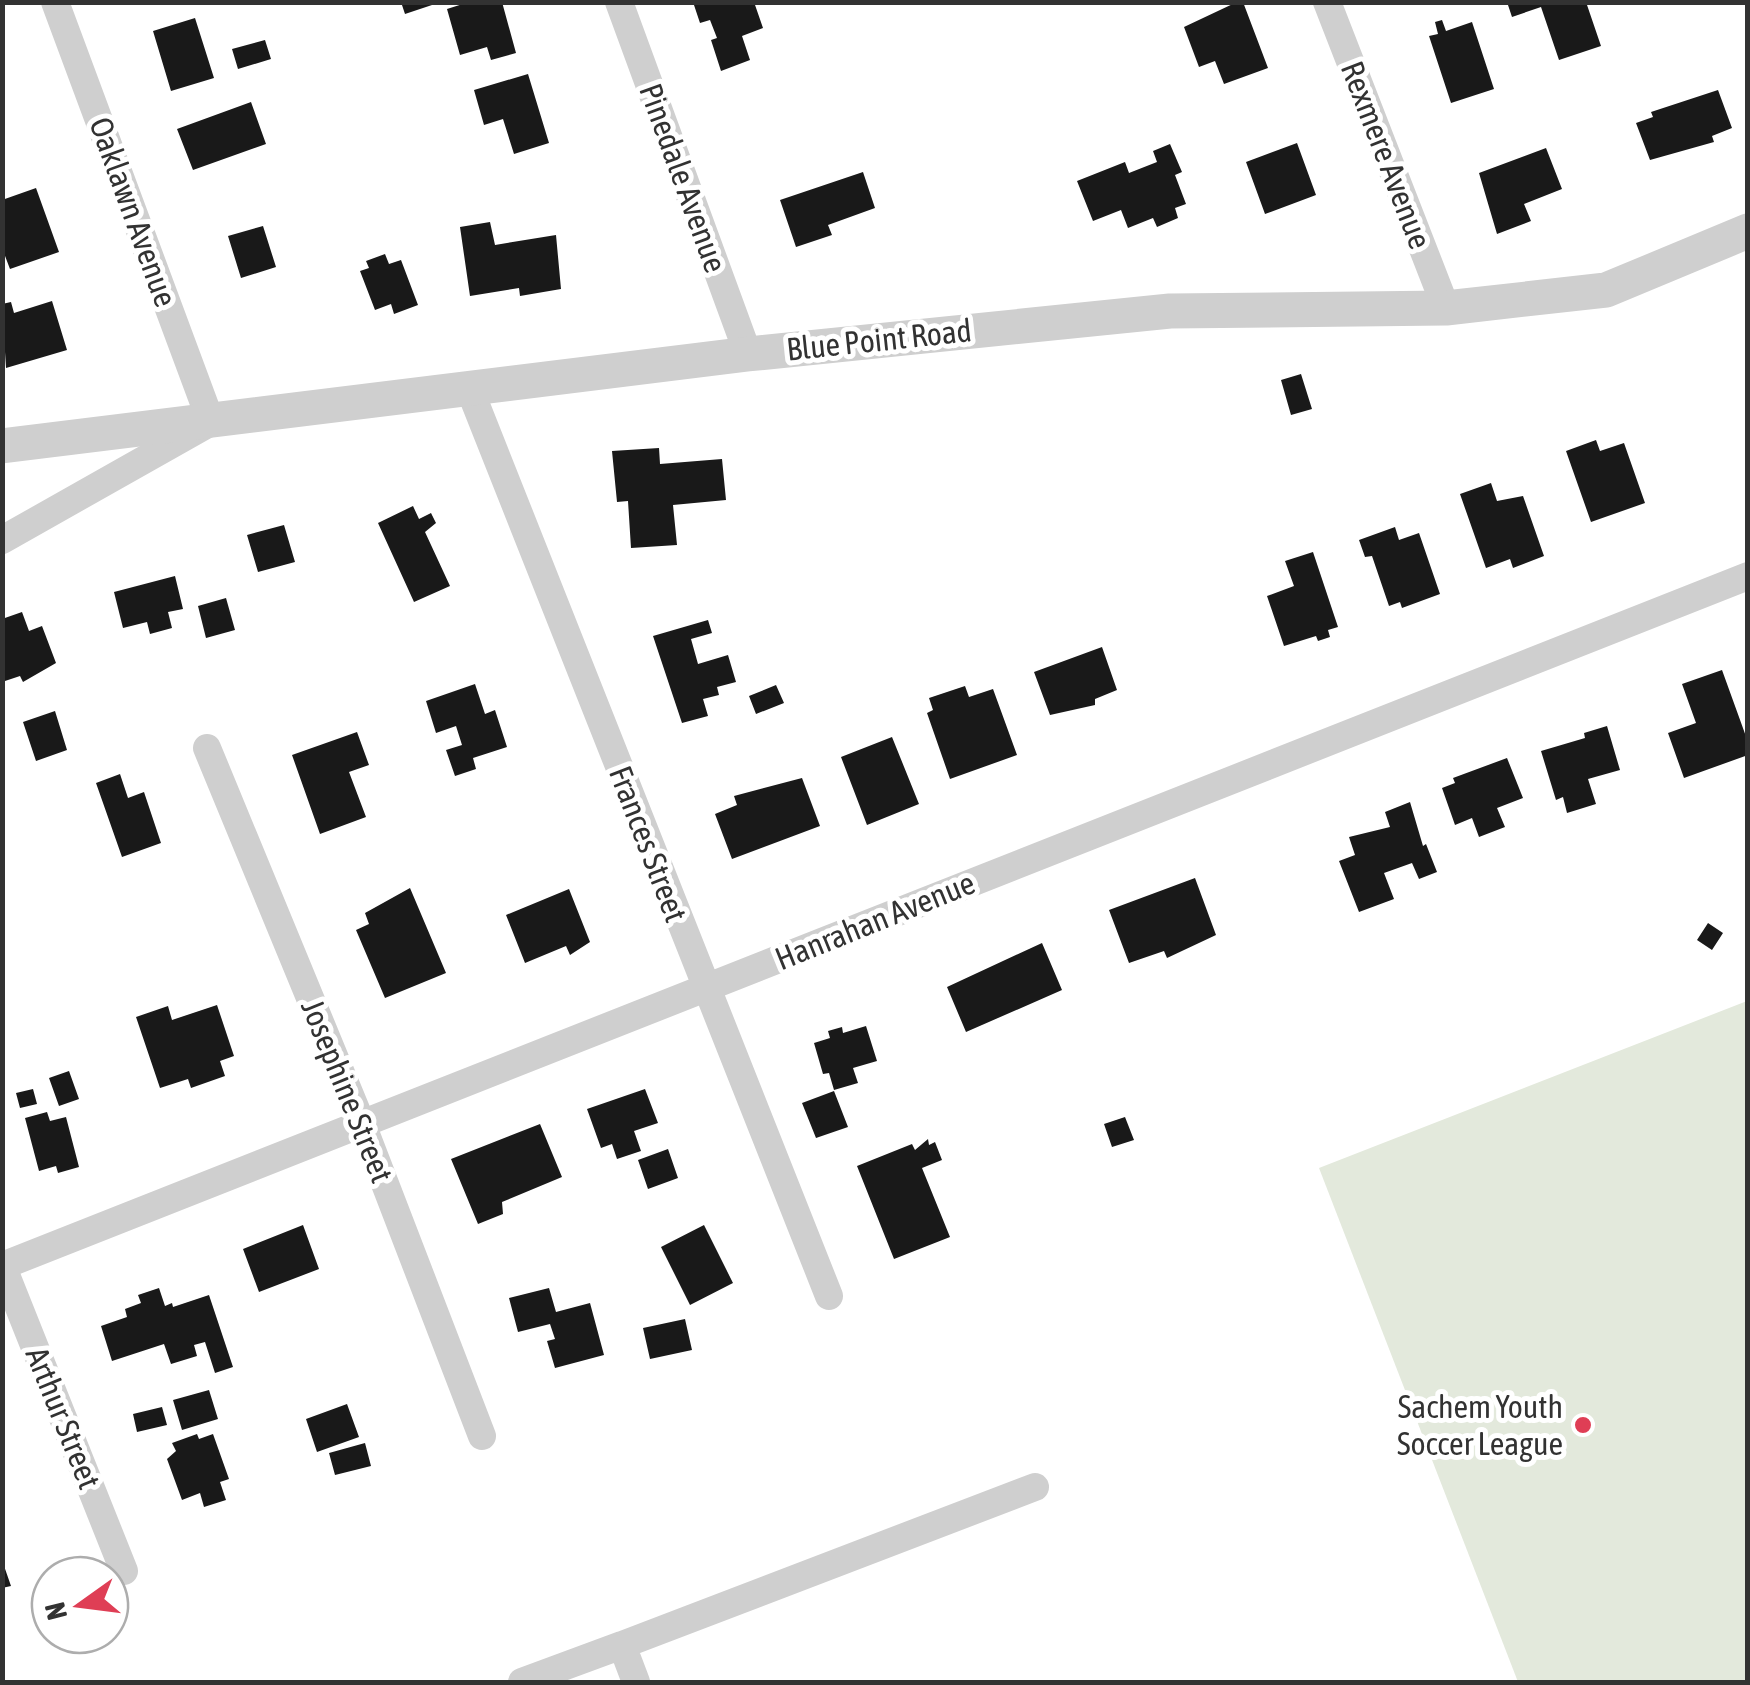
<svg xmlns="http://www.w3.org/2000/svg" width="1750" height="1685" viewBox="0 0 1750 1685" font-family="'Asap Condensed',sans-serif">
	<style>
		.green { fill: #e3e9dc }
		.building { fill: #191919 }
		.lines { fill: none; stroke-linecap: round; stroke-linejoin: round }
		.minor { stroke: #cfcfcf; stroke-width: 28 }
		.tertiary { stroke: #cfcfcf; stroke-width: 35 }
		.poi-dot { fill: #df3e55; stroke: #fff; stroke-width: 4 }
		.labels { text-anchor: middle; stroke-width: 10; stroke-linejoin: round; paint-order: stroke }
		.street-label { font-size: 32px; fill: #323232; stroke: #fff }
		.poi-label { font-size: 32px; fill: #323232; stroke: #fff; text-anchor: end }
	</style>
	<rect width="100%" height="100%" fill="#fff"/>
	<!-- green -->
	<path class="green" d="M 1747,1001 L 1747,1682 L 1518,1682 L 1319,1168 Z"/>
	<!-- building -->
	<path class="building" d="M 401,2 L 438,2 L 438,3 L 405,14 Z
		M 469,2 L 502,2 L 516,53 L 491,60 L 487,47 L 460,55 L 447,9 Z
		M 693,2 L 754,2 L 763,28 L 742,36 L 750,60 L 721,71 L 711,40 L 717,38 L 710,20 L 700,23 Z
		M 1237,2 L 1243,2 L 1268,68 L 1224,84 L 1215,61 L 1199,67 L 1184,27 Z
		M 1507,2 L 1586,2 L 1601,46 L 1559,60 L 1541,7 L 1512,17 Z
		M 195,18 L 214,78 L 171,91 L 153,31 Z
		M 1442,20 L 1446,31 L 1472,22 L 1494,89 L 1451,103 L 1429,36 L 1438,34 L 1435,22 Z
		M 265,40 L 271,59 L 238,69 L 232,49 Z
		M 528,74 L 549,143 L 514,154 L 503,119 L 484,125 L 474,90 Z
		M 1718,90 L 1732,128 L 1712,136 L 1714,142 L 1650,160 L 1636,123 L 1653,117 L 1651,112 Z
		M 251,102 L 266,144 L 193,170 L 177,129 Z
		M 1297,143 L 1316,195 L 1265,214 L 1246,162 Z
		M 1170,144 L 1182,172 L 1175,175 L 1186,204 L 1175,208 L 1178,218 L 1157,227 L 1153,218 L 1128,228 L 1121,210 L 1093,221 L 1077,181 L 1125,162 L 1129,173 L 1157,162 L 1153,151 Z
		M 1546,148 L 1562,189 L 1524,204 L 1531,221 L 1497,234 L 1479,173 Z
		M 863,172 L 875,208 L 828,225 L 832,235 L 796,247 L 780,200 Z
		M 36,188 L 59,252 L 10,269 L 2,248 L 2,200 Z
		M 490,222 L 495,245 L 556,235 L 561,289 L 520,296 L 519,288 L 470,296 L 460,227 Z
		M 263,226 L 276,267 L 241,278 L 228,236 Z
		M 385,254 L 389,264 L 401,260 L 418,305 L 394,314 L 391,304 L 375,310 L 360,271 L 369,268 L 366,261 Z
		M 52,301 L 67,350 L 6,368 L 2,304 L 11,302 L 14,313 Z
		M 1301,374 L 1312,409 L 1291,415 L 1281,380 Z
		M 1596,440 L 1600,451 L 1624,443 L 1645,503 L 1591,522 L 1566,451 Z
		M 659,448 L 660,464 L 722,459 L 726,500 L 673,505 L 677,545 L 631,548 L 628,501 L 617,502 L 612,451 Z
		M 1491,483 L 1497,501 L 1523,496 L 1544,556 L 1513,568 L 1510,559 L 1486,568 L 1460,494 Z
		M 413,506 L 419,519 L 431,513 L 436,523 L 425,532 L 450,586 L 414,602 L 378,523 Z
		M 284,525 L 295,562 L 258,572 L 247,535 Z
		M 1395,527 L 1399,540 L 1419,533 L 1440,594 L 1402,608 L 1400,602 L 1389,606 L 1372,556 L 1365,557 L 1359,540 Z
		M 1313,552 L 1338,627 L 1328,630 L 1330,637 L 1318,641 L 1316,636 L 1284,646 L 1267,596 L 1294,586 L 1285,561 Z
		M 175,576 L 183,609 L 168,612 L 172,628 L 150,634 L 147,622 L 123,628 L 114,592 Z
		M 226,598 L 235,630 L 206,638 L 198,606 Z
		M 22,612 L 29,631 L 42,626 L 56,663 L 23,682 L 20,676 L 2,682 L 2,619 Z
		M 708,620 L 712,633 L 691,639 L 698,664 L 728,655 L 736,682 L 717,687 L 719,695 L 703,699 L 708,716 L 682,723 L 653,636 Z
		M 1102,647 L 1117,690 L 1095,699 L 1095,705 L 1050,715 L 1034,672 Z
		M 1722,670 L 1748,742 L 1748,755 L 1684,778 L 1668,733 L 1696,723 L 1682,684 Z
		M 475,684 L 485,714 L 495,710 L 507,747 L 473,758 L 476,769 L 455,776 L 446,750 L 462,745 L 456,726 L 436,733 L 426,701 Z
		M 776,685 L 784,703 L 756,714 L 749,696 Z
		M 965,686 L 969,697 L 993,689 L 1017,755 L 950,779 L 927,713 L 933,710 L 929,698 Z
		M 55,711 L 67,750 L 36,761 L 23,722 Z
		M 1607,726 L 1620,770 L 1588,779 L 1596,804 L 1567,813 L 1563,797 L 1556,800 L 1541,751 L 1585,738 L 1584,733 Z
		M 357,732 L 369,765 L 349,772 L 366,817 L 320,834 L 292,755 Z
		M 892,737 L 919,804 L 867,825 L 841,757 Z
		M 1507,758 L 1523,798 L 1497,808 L 1505,827 L 1479,837 L 1472,818 L 1455,825 L 1442,788 L 1455,783 L 1453,778 Z
		M 120,774 L 128,798 L 144,792 L 161,843 L 122,857 L 96,783 Z
		M 802,778 L 820,826 L 732,859 L 715,814 L 737,805 L 734,796 Z
		M 1410,802 L 1423,846 L 1426,844 L 1437,872 L 1419,879 L 1412,863 L 1384,873 L 1394,899 L 1359,912 L 1339,861 L 1355,855 L 1349,837 L 1390,827 L 1385,812 Z
		M 1195,878 L 1216,935 L 1167,958 L 1164,951 L 1129,963 L 1109,910 Z
		M 410,888 L 446,973 L 385,998 L 356,930 L 369,924 L 365,913 Z
		M 569,889 L 590,942 L 570,955 L 566,946 L 525,963 L 506,915 Z
		M 1708,923 L 1723,933 L 1712,950 L 1697,940 Z
		M 1042,943 L 1062,990 L 966,1032 L 947,987 Z
		M 217,1005 L 234,1056 L 220,1061 L 225,1076 L 191,1088 L 188,1079 L 160,1088 L 136,1017 L 168,1006 L 172,1020 Z
		M 866,1026 L 877,1061 L 853,1068 L 858,1083 L 834,1090 L 829,1073 L 823,1074 L 814,1043 L 830,1038 L 828,1031 L 842,1027 L 843,1033 Z
		M 69,1071 L 79,1099 L 59,1106 L 49,1078 Z
		M 33,1089 L 37,1104 L 20,1108 L 16,1093 Z
		M 645,1089 L 658,1123 L 634,1131 L 641,1151 L 617,1159 L 612,1144 L 601,1148 L 587,1109 Z
		M 834,1091 L 848,1127 L 816,1138 L 802,1103 Z
		M 47,1112 L 50,1121 L 66,1117 L 79,1167 L 58,1173 L 56,1166 L 39,1171 L 25,1118 Z
		M 1125,1117 L 1134,1140 L 1112,1147 L 1104,1124 Z
		M 540,1124 L 562,1177 L 502,1202 L 503,1214 L 478,1224 L 451,1159 Z
		M 928,1139 L 929,1145 L 935,1142 L 942,1160 L 922,1168 L 950,1237 L 894,1259 L 857,1166 L 912,1144 L 915,1150 Z
		M 668,1149 L 678,1178 L 648,1189 L 638,1160 Z
		M 303,1225 L 319,1269 L 259,1292 L 243,1249 Z
		M 704,1225 L 733,1283 L 690,1305 L 661,1247 Z
		M 159,1288 L 165,1306 L 172,1303 L 173,1307 L 209,1295 L 233,1367 L 215,1373 L 205,1342 L 194,1345 L 197,1356 L 171,1364 L 164,1344 L 112,1361 L 101,1326 L 127,1317 L 125,1309 L 141,1303 L 138,1295 Z
		M 549,1288 L 556,1312 L 590,1303 L 604,1355 L 555,1368 L 547,1341 L 555,1339 L 550,1324 L 518,1332 L 509,1298 Z
		M 685,1319 L 692,1350 L 650,1359 L 643,1328 Z
		M 209,1390 L 218,1419 L 182,1430 L 173,1400 Z
		M 347,1404 L 359,1437 L 317,1452 L 306,1419 Z
		M 162,1407 L 167,1425 L 137,1432 L 133,1414 Z
		M 197,1434 L 199,1439 L 213,1434 L 229,1479 L 220,1482 L 226,1500 L 204,1507 L 200,1493 L 182,1500 L 167,1459 L 176,1451 L 172,1443 Z
		M 365,1443 L 371,1466 L 335,1475 L 329,1453 Z
		M 3,1563 L 11,1586 L 2,1588 L 2,1564 Z"/>
	<g class="lines">
		<!-- minor -->
		<path class="minor" d="M 619,2 L 748,354
			M 1327,2 L 1446,308
			M 470,390 L 829,1296
			M 2,540 L 211,422 L 55,2
			M 207,748 L 362,1124 L 482,1436
			M 2,1265 L 124,1571
			M 2,1266 L 1748,576
			M 622,1645 L 1035,1487
			M 522,1682 L 622,1645 L 636,1682"/>
		<!-- tertiary -->
		<path class="tertiary" d="M 2,446 L 748,354 L 1170,311 L 1446,308 L 1606,290 L 1748,231"/>
	</g>
	<!-- markers -->
	<circle class="poi-dot" cx="1583" cy="1425" r="10"/>
	<g class="labels">
		<!-- street labels -->
		<g class="street-label">
			<text transform="translate(1386 155) rotate(69)" y="11">Rexmere Avenue</text>
			<text transform="translate(683 178) rotate(70)" y="11">Pinedale Avenue</text>
			<text transform="translate(133 212) rotate(70)" y="11">Oaklawn Avenue</text>
			<text transform="translate(879 340) rotate(-6)" y="11">Blue Point Road</text>
			<text transform="translate(648 844) rotate(69)" y="11">Frances Street</text>
			<text transform="translate(875 921) rotate(-22)" y="11">Hanrahan Avenue</text>
			<text transform="translate(347 1091) rotate(68)" y="11">Josephine Street</text>
			<text transform="translate(63 1418) rotate(68)" y="11">Arthur Street</text>
		</g>
		<!-- poi labels -->
		<g class="poi-label">
			<text x="1563" y="1418">Sachem Youth<tspan x="1563" dy="37">Soccer League</tspan></text>
		</g>
	</g>
	<!-- border -->
	<rect width="1750" height="1685" fill="none" stroke="#323232" stroke-width="10"/>
	<!-- north arrow -->
	<g transform="translate(80 1605) rotate(256)"><circle r="48" fill="#ffffff" stroke="#adadad" stroke-width="2.5"/>
	<path d="M0-8L18 38L0 25L-18 38Z" fill="#df3e55"/>
	<text y="-15" font-size="28" font-weight="bold" text-anchor="middle" fill="#323232">N</text>
	</g>
</svg>
